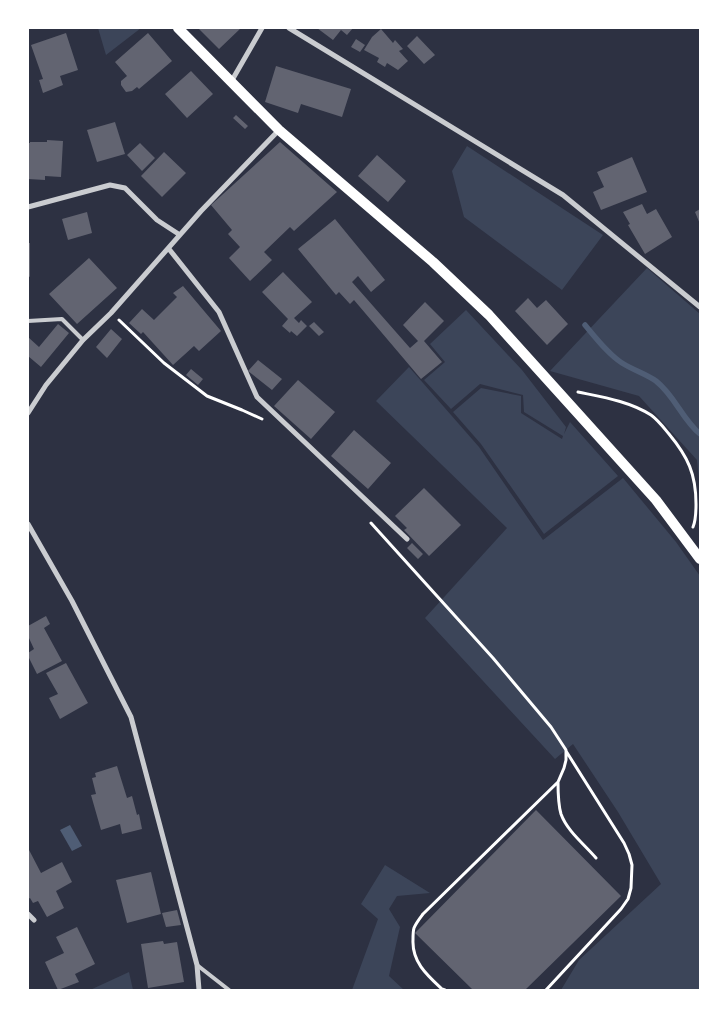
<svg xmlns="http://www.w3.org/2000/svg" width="728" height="1018" viewBox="0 0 728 1018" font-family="'Roboto Serif',serif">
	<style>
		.green { fill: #3c4559 }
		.water { fill: #4f5d75 }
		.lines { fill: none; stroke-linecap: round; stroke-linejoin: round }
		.stream { stroke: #4f5d75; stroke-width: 5.5 }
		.building { fill: #626471 }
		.path { stroke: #fff; stroke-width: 3 }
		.service { stroke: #caccd0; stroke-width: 4 }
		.minor { stroke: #caccd0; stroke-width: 5 }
		.secondary { stroke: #fff; stroke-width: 10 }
	</style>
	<rect width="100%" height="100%" fill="#2d3142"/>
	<!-- green -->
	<path class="green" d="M 98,28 L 141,28 L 106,55 Z
		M 467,146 L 603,235 L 562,290 L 464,217 L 452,171 Z
		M 647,268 L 700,314 L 700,489 L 697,460 L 639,396 L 550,371 Z
		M 466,310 L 522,370 L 566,427 L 564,434 L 570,422 L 618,476 L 544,534 L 481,444 L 453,412 L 481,388 L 521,396 L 521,413 L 562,439 L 563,436 L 524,412 L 523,395 L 480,384 L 451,409 L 424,380 L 445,362 L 430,344 Z
		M 409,367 L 479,447 L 543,540 L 623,478 L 676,542 L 700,576 L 700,990 L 561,990 L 579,960 L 661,884 L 618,812 L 573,744 L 555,759 L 425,618 L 507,528 L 376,401 Z
		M 385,865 L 430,893 L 397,896 L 389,909 L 400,927 L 389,976 L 404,990 L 352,990 L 378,919 L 361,904 Z
		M 129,972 L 133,990 L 90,990 Z"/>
	<!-- water -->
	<path class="water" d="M 70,825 L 82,846 L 72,851 L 60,830 Z"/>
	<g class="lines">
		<!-- stream -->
		<path class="stream" d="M 585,325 C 596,338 608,354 622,363 C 633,370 646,374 656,381 C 675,396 682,419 700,434"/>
	</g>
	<!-- building -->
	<path class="building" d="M 198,28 L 241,28 L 219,49 Z
		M 317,28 L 353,28 L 347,35 L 341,30 L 333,40 Z
		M 381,29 L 393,43 L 395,40 L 403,49 L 399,51 L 408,61 L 398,70 L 387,63 L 385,67 L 377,62 L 379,58 L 364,50 L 372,37 Z
		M 66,33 L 78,70 L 60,76 L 63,85 L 43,93 L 39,80 L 43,79 L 31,45 Z
		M 148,33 L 172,61 L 139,89 L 137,87 L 132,91 L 126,92 L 121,85 L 121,81 L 127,76 L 115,62 Z
		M 417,36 L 435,55 L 424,64 L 407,46 Z
		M 356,39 L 365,45 L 360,52 L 351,47 Z
		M 276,66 L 351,89 L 342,117 L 301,104 L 298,113 L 265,102 Z
		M 191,71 L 213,94 L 187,118 L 165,94 Z
		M 236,115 L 248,126 L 245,129 L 233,118 Z
		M 115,122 L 125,154 L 97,162 L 87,130 Z
		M 47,140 L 63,141 L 61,177 L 45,176 L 45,180 L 28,179 L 28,143 L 30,143 L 30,142 L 47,142 Z
		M 280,142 L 337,192 L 294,231 L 290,227 L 264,252 L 272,260 L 250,281 L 229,258 L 240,247 L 228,234 L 232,230 L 211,205 Z
		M 140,143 L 155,158 L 142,171 L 127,155 Z
		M 164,152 L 186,173 L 162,197 L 141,176 Z
		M 377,155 L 406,181 L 388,202 L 358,176 Z
		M 632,157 L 647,192 L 601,210 L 593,192 L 604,187 L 597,172 Z
		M 642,204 L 647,214 L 656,209 L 672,237 L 645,254 L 628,225 L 630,224 L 623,212 Z
		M 700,209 L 700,224 L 695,212 Z
		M 87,212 L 92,233 L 68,240 L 62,219 Z
		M 335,219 L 385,280 L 371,292 L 358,276 L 352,282 L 410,348 L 418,341 L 403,325 L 425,302 L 444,321 L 424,341 L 442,362 L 421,379 L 354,300 L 350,304 L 339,292 L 336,295 L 298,249 Z
		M 28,243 L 30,243 L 30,277 L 28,276 Z
		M 89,258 L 117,288 L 77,324 L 49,294 Z
		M 283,272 L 312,302 L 294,318 L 299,323 L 301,320 L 307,326 L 297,336 L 291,331 L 290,333 L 282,326 L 288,319 L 262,292 Z
		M 183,286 L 221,331 L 199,351 L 194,346 L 173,365 L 143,332 L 141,334 L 129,323 L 142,309 L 154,320 L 177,297 L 173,293 Z
		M 528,298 L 537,308 L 546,300 L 568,324 L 547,345 L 515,311 Z
		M 314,322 L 324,332 L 319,336 L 309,326 Z
		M 58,324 L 69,333 L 41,367 L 28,356 L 28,337 L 39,347 Z
		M 111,329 L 122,339 L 107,358 L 96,347 Z
		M 258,360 L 282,379 L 272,390 L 248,371 Z
		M 191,369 L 203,379 L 198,385 L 186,375 Z
		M 298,380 L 335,412 L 311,439 L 274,406 Z
		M 354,430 L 391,463 L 368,489 L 331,456 Z
		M 424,488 L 461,525 L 429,556 L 404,530 L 407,528 L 395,516 Z
		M 412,543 L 423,554 L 418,559 L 407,548 Z
		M 46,616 L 50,624 L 44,628 L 62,661 L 37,674 L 28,656 L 28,653 L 34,649 L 28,636 L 28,626 Z
		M 66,663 L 88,703 L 60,719 L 49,698 L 58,694 L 46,673 Z
		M 117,766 L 127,798 L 132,796 L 137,815 L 139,814 L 142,829 L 122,834 L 120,824 L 101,830 L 91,795 L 96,794 L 92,778 L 96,777 L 95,773 Z
		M 536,810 L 621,896 L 525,990 L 473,990 L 415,933 Z
		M 28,848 L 41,873 L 62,862 L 72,882 L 56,891 L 64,908 L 47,917 L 38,901 L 33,903 L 30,898 L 28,899 Z
		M 151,872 L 161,914 L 127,923 L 116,880 Z
		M 177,910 L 181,925 L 166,927 L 162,913 Z
		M 77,927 L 95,964 L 75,974 L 79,982 L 58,990 L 45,962 L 64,953 L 56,937 Z
		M 163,941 L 164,944 L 177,942 L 184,982 L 148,988 L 141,944 Z"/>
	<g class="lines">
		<!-- path -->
		<path class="path" d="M 119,320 L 164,363 L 207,396 L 242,410 L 262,419
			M 578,392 C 602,397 629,401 651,415 C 658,420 664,428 669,434 C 688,457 696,474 696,504 C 696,512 696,520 693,527
			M 371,523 L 493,658 L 551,727 L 566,750 L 566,760 L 564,768 L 558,782 L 423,914 C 420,918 416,923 414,928 C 413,931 413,936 413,940 C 412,962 427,975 442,989 L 445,990
			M 558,782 C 558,793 558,804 561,814 C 567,831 585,845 596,858
			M 546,990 L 621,909 L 628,899 L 631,888 L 632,865 L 629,854 L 624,843 L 566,751"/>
		<!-- service -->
		<path class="service" d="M 28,321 L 62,319 L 83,340
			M 197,965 L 229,990"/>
		<!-- minor -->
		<path class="minor" d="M 289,28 L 563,195 L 700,307
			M 231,82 L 262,28
			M 28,207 L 110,185 L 125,188 L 157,220 L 180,235
			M 169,249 L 219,312 L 257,397 L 407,539
			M 28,413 L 46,385 L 83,340 L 111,313 L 201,211 L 279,130
			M 28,524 L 72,601 L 131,717 L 197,965 L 199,990
			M 28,914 L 34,920"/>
		<!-- secondary -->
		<path class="secondary" d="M 178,28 L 279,130 L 433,262 L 489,315 L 656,500 L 700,559"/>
	</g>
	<!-- border -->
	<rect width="728" height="1018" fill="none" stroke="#ffffff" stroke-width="58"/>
</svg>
